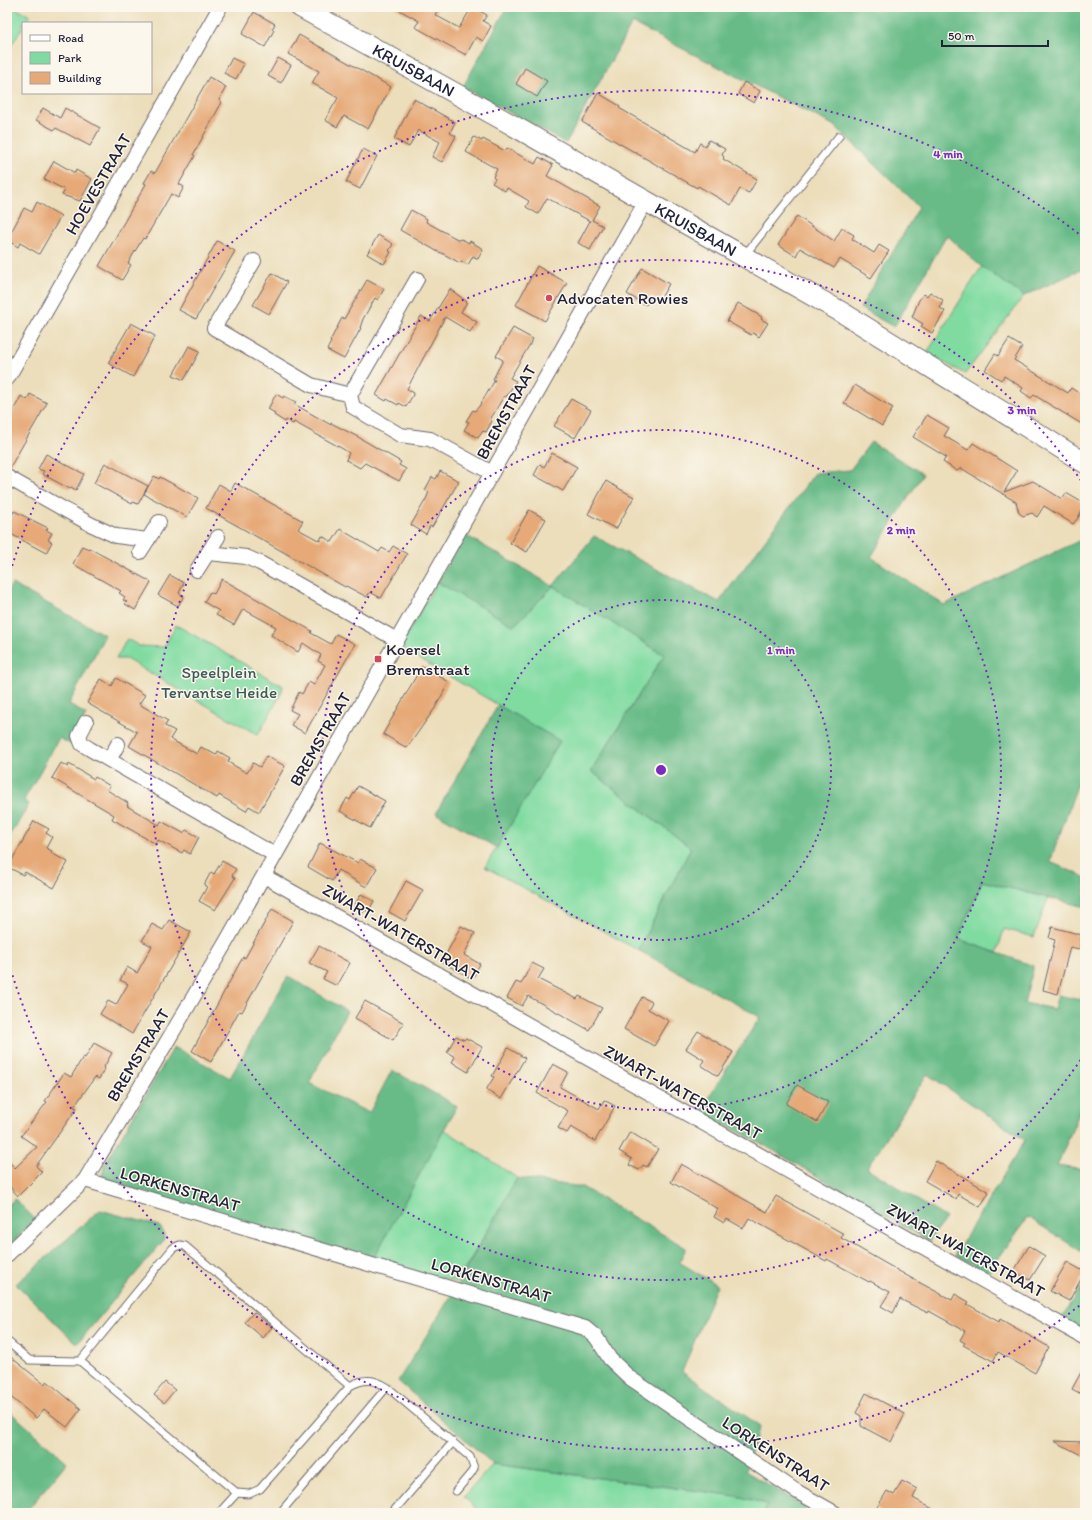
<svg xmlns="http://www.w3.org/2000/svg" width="1092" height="1520" viewBox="0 0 1092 1520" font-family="Itim,sans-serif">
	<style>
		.green { fill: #80dba1; stroke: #517e6e }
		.forest { fill: #68bb87; stroke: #456e61 }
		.building { fill: #e6a977 }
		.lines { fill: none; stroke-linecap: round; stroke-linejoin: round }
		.lane-casing { stroke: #696468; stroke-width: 9 }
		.street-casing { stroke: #696468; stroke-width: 16 }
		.secondary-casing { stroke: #696468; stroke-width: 22 }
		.lane { stroke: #fff; stroke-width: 7 }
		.street { stroke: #fff; stroke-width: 14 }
		.secondary { stroke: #fff; stroke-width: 20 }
		.ring { fill: none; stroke: #7b2cbf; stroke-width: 2; stroke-dasharray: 2 4 }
		.poi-dot { fill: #d1495b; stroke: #fbf7ec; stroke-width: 1.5 }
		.labels { text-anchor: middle; stroke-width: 3; stroke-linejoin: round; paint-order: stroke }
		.street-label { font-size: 17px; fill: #22223b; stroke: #fbf7ec }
		.poi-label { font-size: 17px; fill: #22223b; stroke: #fbf7ec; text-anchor: start }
		.park-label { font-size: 17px; fill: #3e5a5a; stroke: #fbf7ec }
		.centre { fill: #7b2cbf; stroke: #fbf7ec; stroke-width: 2 }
		.ring-label { font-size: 12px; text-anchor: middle; font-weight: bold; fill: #7b2cbf; stroke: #fbf7ec; stroke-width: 3; stroke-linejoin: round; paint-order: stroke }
	</style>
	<rect width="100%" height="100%" fill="#fbf7ec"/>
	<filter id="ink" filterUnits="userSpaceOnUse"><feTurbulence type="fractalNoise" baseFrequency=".025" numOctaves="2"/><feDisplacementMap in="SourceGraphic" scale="8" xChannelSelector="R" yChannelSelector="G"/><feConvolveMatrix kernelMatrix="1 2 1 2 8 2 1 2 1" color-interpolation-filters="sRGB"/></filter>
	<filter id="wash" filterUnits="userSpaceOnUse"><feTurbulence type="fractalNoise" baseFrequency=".012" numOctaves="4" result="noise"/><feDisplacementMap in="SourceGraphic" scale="16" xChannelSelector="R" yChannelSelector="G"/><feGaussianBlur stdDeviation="0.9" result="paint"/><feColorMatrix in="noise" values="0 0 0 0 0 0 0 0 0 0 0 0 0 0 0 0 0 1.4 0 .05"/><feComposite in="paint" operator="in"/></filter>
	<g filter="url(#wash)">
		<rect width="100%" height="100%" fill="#ecdebb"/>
		<!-- green -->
		<path class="green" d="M 7,7 L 13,7 L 30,16 L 25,23 L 23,23 L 23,27 L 7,52 Z
			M 982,266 L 1024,296 L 965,374 L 927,353 Z
			M 437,582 L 544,596 L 553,586 L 664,655 L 591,771 L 691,848 L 638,950 L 485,867 L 559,741 L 400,647 Z
			M 176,625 L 283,686 L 281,694 L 258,735 L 126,659 L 116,659 L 127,639 L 139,646 L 164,647 Z
			M 982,881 L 1048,898 L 1034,937 L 1004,929 L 997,953 L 958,939 Z
			M 444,1129 L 517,1178 L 510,1193 L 457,1282 L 372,1261 Z
			M 493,1464 L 737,1496 L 767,1504 L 764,1513 L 481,1513 L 464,1497 Z"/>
		<!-- forest -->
		<path class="forest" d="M 507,7 L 1085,7 L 1085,268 L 1024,296 L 978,264 L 947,235 L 894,327 L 860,308 L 919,207 L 835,126 L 632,23 L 566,143 L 463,87 Z
			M 871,442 L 923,474 L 871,557 L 944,605 L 1085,538 L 1085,763 L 1050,862 L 1085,877 L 1085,907 L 982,881 L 958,939 L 1034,966 L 1024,1003 L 1054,1009 L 1058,995 L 1080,1000 L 1085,981 L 1085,1099 L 1057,1166 L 1085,1170 L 1085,1254 L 1028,1217 L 988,1273 L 955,1255 L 1025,1140 L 927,1074 L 867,1168 L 946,1218 L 929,1241 L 757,1141 L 699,1112 L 760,1017 L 638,950 L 691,848 L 591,771 L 664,655 L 553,586 L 514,626 L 437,582 L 465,535 L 553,586 L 594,536 L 719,602 L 815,473 L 850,470 Z
			M 12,584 L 105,635 L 69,704 L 86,715 L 70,744 L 59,738 L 24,800 L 29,804 L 7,842 L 7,592 Z
			M 498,705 L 560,741 L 497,848 L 436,813 Z
			M 288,976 L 347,1011 L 309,1083 L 369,1113 L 392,1070 L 457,1106 L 372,1261 L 101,1179 L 105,1164 L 174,1047 L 230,1078 Z
			M 517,1178 L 582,1187 L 686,1248 L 679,1262 L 717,1285 L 682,1372 L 760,1426 L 745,1471 L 806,1507 L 803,1513 L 764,1513 L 767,1504 L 737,1496 L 493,1464 L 398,1381 L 451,1296 Z
			M 15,1199 L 36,1220 L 7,1247 L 7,1206 Z
			M 100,1210 L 159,1226 L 165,1234 L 163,1241 L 77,1344 L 16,1284 Z
			M 1085,1281 L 1085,1331 L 1062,1318 Z
			M 7,1409 L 67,1462 L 25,1513 L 7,1513 Z"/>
		<g id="blocks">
			<!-- building -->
			<path class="building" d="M 394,7 L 439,7 L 435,15 L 459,28 L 472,7 L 487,15 L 483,21 L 491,26 L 483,41 L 476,37 L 466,55 L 415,27 L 419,21 Z
				M 254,12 L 275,24 L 272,29 L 274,30 L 265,47 L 242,34 Z
				M 299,35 L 391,87 L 368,129 L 344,116 L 337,127 L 325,120 L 338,98 L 312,83 L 319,71 L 288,54 Z
				M 232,58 L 244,64 L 236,79 L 224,73 Z
				M 278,58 L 291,65 L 281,83 L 268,76 Z
				M 525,68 L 547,81 L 537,97 L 516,84 Z
				M 209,77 L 226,87 L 219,100 L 222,102 L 193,155 L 195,156 L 179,184 L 184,187 L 178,198 L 171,194 L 145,239 L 143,238 L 128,263 L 131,265 L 122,280 L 99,266 L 146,184 L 144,183 L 151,171 L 155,173 Z
				M 744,82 L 760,91 L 754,103 L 738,94 Z
				M 598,93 L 620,106 L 619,108 L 695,152 L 700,143 L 705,146 L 709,140 L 725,149 L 722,155 L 724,157 L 723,159 L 757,179 L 749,193 L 740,189 L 731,205 L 698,186 L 697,188 L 582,122 Z
				M 414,99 L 455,122 L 450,133 L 456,136 L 442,162 L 432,157 L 440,142 L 418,130 L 409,147 L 394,139 Z
				M 43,108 L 60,118 L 65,108 L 100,128 L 90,146 L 56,128 L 54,130 L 36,120 Z
				M 474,137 L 482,141 L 483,139 L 505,151 L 507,148 L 535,164 L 539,157 L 553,165 L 547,176 L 600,206 L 592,220 L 603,226 L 590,250 L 578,243 L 590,221 L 547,198 L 538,214 L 526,207 L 529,201 L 507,188 L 505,191 L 492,183 L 495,179 L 493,177 L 497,169 L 466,152 Z
				M 363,149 L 377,156 L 360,189 L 346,182 Z
				M 54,161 L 75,173 L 76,170 L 92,179 L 80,201 L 62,195 L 65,190 L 44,179 Z
				M 37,202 L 61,216 L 39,254 L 20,243 L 18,247 L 7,240 L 24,208 L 32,212 Z
				M 411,210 L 427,219 L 426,222 L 459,240 L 461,239 L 469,243 L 470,241 L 483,249 L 478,259 L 473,256 L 468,265 L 461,261 L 460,263 L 440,252 L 440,253 L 400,230 Z
				M 797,216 L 834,241 L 842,228 L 854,235 L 852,239 L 874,253 L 879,245 L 889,251 L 871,278 L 840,259 L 834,268 L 800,248 L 796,256 L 778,245 Z
				M 378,235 L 393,244 L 389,251 L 391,252 L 384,264 L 367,254 Z
				M 217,241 L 235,251 L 196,319 L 179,310 Z
				M 537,266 L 567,283 L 545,321 L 516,305 Z
				M 642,268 L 669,284 L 659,301 L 651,296 L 646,305 L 627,294 Z
				M 272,273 L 287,282 L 269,314 L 253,305 Z
				M 367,280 L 384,289 L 378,300 L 375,298 L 363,319 L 360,328 L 361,328 L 344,359 L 327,350 L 331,342 L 330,341 L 342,318 L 344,319 Z
				M 450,289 L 467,302 L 461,312 L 477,322 L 470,332 L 445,317 L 407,389 L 414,393 L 406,407 L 399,403 L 398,405 L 387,399 L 386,401 L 376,395 L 421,316 L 430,321 Z
				M 930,292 L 943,300 L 940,308 L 945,311 L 932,333 L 921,326 L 923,324 L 912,317 L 919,300 L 924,294 L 927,296 Z
				M 738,303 L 762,317 L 761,319 L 768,323 L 759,337 L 753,333 L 751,335 L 727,321 Z
				M 131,323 L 155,336 L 133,377 L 108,363 Z
				M 513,328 L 533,339 L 510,378 L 516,381 L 506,397 L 504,396 L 490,420 L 492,421 L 486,432 L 483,431 L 478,438 L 464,430 L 469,422 L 466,421 L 473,410 L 475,411 L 480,405 L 495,380 L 493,379 L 503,360 L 496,356 Z
				M 1009,339 L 1022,347 L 1014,360 L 1068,393 L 1071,388 L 1085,397 L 1085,426 L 1034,395 L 1031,398 L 1021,391 L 1023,388 L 1004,376 L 1001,380 L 985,370 L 995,354 L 998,356 Z
				M 189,346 L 200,351 L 184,380 L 173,375 Z
				M 855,385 L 893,408 L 882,426 L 844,403 Z
				M 30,394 L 47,403 L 9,469 L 7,469 L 7,422 L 21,396 L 27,400 Z
				M 276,394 L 283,398 L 284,396 L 296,402 L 294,404 L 331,425 L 331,423 L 358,437 L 401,462 L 399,465 L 406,469 L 399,481 L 365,463 L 360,468 L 346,460 L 349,453 L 343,449 L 294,422 L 293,424 L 286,420 L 285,422 L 274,415 L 275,413 L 268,409 Z
				M 571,399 L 591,410 L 575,438 L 554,426 Z
				M 927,415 L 949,428 L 944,436 L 968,450 L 973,443 L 1017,471 L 1004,492 L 1033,481 L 1062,499 L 1066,493 L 1085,504 L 1078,518 L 1073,524 L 1044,506 L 1037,517 L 1032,513 L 1023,516 L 1019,513 L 1016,502 L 961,468 L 957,471 L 943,462 L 946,457 L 913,437 Z
				M 552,453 L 577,467 L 563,491 L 534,475 L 540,464 L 544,467 Z
				M 46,454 L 84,474 L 76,490 L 71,487 L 70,489 L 42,474 L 44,471 L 38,469 Z
				M 105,463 L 148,486 L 138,504 L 133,502 L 132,504 L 94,483 Z
				M 440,471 L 459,481 L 432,527 L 430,526 L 426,534 L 411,525 L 426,499 L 429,492 L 425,490 L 432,477 L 436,479 Z
				M 154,476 L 159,479 L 160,477 L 198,498 L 187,517 L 144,494 Z
				M 606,481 L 634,497 L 616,529 L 588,514 Z
				M 235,483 L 303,521 L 298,529 L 320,541 L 322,536 L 332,542 L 340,529 L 379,552 L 382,548 L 389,552 L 393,546 L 407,554 L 381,598 L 370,592 L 367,597 L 346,586 L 345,587 L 206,508 L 219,484 L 231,491 Z
				M 529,510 L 546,519 L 527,552 L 510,543 Z
				M 14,511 L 48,528 L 46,530 L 52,533 L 48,540 L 52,542 L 46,553 L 7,532 L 7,524 Z
				M 82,546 L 89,549 L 89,548 L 151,582 L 135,610 L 125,604 L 127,602 L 123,600 L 125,597 L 119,593 L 121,591 L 73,564 Z
				M 170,575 L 184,583 L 179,593 L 184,596 L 178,606 L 158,595 Z
				M 222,579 L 312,631 L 311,633 L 331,644 L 336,634 L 355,644 L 305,733 L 291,725 L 298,714 L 290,710 L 299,692 L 302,694 L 309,682 L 314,685 L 325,665 L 318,661 L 321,655 L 303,643 L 298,652 L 288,646 L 271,635 L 276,627 L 243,609 L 234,625 L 216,615 L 219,611 L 204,602 L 210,592 L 214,594 Z
				M 422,666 L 449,682 L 435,708 L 407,748 L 383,734 Z
				M 116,678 L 145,695 L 139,704 L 168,721 L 165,726 L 175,731 L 170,739 L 197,754 L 201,747 L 216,755 L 218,751 L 230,758 L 228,762 L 247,773 L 253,763 L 260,767 L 266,756 L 285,766 L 259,812 L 249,806 L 246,811 L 219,795 L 217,798 L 129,746 L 137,732 L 87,703 L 101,679 L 112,686 Z
				M 61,763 L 68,767 L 69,764 L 94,779 L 95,777 L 110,786 L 107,790 L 128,803 L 127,806 L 159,825 L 161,821 L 183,833 L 186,830 L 199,837 L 190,854 L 184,850 L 182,853 L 158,840 L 156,844 L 112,819 L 114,815 L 52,778 Z
				M 358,786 L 385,801 L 370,828 L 340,811 L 347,798 L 350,800 Z
				M 34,821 L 49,829 L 46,833 L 52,837 L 46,848 L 52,851 L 51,853 L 68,862 L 54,888 L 25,872 L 23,875 L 8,867 Z
				M 320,843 L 358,863 L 360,859 L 377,868 L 366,887 L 338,870 L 332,881 L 308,867 Z
				M 222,861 L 236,869 L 232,876 L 235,878 L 215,910 L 199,901 L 207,887 L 204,885 L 211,872 L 214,874 Z
				M 406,881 L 423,890 L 405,921 L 389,912 Z
				M 361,894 L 374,901 L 368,912 L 365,910 L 363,913 L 353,908 Z
				M 272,909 L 293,921 L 242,1012 L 239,1011 L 211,1062 L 192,1051 L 243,957 L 245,958 Z
				M 169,920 L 191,932 L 132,1034 L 100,1014 L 108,1001 L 116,1005 L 128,984 L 120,980 L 127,967 L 137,973 L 152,946 L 142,941 L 152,924 L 163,930 Z
				M 461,926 L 475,933 L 464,955 L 480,964 L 472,979 L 442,962 Z
				M 1052,927 L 1082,935 L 1079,949 L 1070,947 L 1058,994 L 1043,990 L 1055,940 L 1049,938 Z
				M 319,946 L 350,963 L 337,986 L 323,979 L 327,972 L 309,963 Z
				M 532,963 L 544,969 L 538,979 L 577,999 L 579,996 L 602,1008 L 589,1030 L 528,996 L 522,1006 L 507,998 L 516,982 L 521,984 Z
				M 642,997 L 652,1002 L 648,1009 L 669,1021 L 654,1046 L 624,1029 Z
				M 365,1001 L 404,1023 L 393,1040 L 355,1018 Z
				M 698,1031 L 733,1052 L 718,1076 L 701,1065 L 704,1060 L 686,1049 Z
				M 456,1036 L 464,1040 L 466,1038 L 482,1047 L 468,1072 L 452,1062 L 455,1057 L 447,1052 Z
				M 94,1043 L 112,1053 L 104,1067 L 105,1068 L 99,1079 L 95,1077 L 74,1107 L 77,1108 L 36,1166 L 42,1172 L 18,1196 L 7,1184 L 7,1160 L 15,1168 L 37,1147 L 21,1136 L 47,1102 L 45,1101 L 64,1073 L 71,1077 L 83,1057 L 85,1058 Z
				M 508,1048 L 525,1058 L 501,1099 L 486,1090 L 494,1077 L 492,1076 Z
				M 553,1064 L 568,1072 L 560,1087 L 599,1109 L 604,1100 L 615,1106 L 595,1141 L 571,1127 L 567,1133 L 558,1128 L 568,1111 L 537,1093 Z
				M 797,1085 L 828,1102 L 817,1122 L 786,1104 Z
				M 630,1132 L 658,1149 L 647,1167 L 643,1165 L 639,1170 L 629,1165 L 632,1159 L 619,1151 Z
				M 936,1161 L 989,1192 L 980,1207 L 958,1194 L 956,1199 L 925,1181 Z
				M 681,1164 L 767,1212 L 776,1196 L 844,1234 L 841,1238 L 911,1278 L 952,1300 L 955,1294 L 969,1302 L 967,1304 L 999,1322 L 1000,1319 L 1049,1347 L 1035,1373 L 998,1352 L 993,1361 L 963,1345 L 965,1343 L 960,1340 L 965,1331 L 929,1311 L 928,1313 L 900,1299 L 893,1313 L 881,1306 L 890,1292 L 870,1281 L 869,1282 L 827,1259 L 826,1261 L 749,1218 L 743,1228 L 727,1219 L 724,1223 L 714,1217 L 718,1209 L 671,1182 Z
				M 1029,1246 L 1045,1256 L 1030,1280 L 1014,1271 Z
				M 1067,1262 L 1085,1272 L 1069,1301 L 1050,1291 Z
				M 254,1312 L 272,1327 L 263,1338 L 245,1322 Z
				M 7,1354 L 44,1384 L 47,1381 L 81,1409 L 67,1427 L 44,1409 L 36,1418 L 7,1394 Z
				M 1085,1365 L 1085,1396 L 1072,1389 Z
				M 165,1382 L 175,1390 L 164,1403 L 154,1395 Z
				M 866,1393 L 905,1414 L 891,1442 L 861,1426 L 861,1416 L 856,1413 Z
				M 1054,1441 L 1085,1442 L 1085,1457 Z
				M 902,1481 L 917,1489 L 913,1498 L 940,1513 L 883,1513 L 876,1509 L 887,1491 L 894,1495 Z"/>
		</g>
	</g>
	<g filter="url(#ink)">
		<use href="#blocks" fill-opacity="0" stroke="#696468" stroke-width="1"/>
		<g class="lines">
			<!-- lane casing -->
			<g class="lane-casing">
				<path id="lane" d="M 744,256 L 839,136
					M 7,1341 L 29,1360 L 80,1361 L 173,1248 L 180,1245 L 185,1246 L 350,1386
					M 80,1361 L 237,1493 L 249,1494 L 260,1489 L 350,1386 C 364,1378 374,1379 387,1387 L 470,1457 L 474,1468 L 471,1473 L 456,1491
					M 219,1513 L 237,1493
					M 280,1513 L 387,1387
					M 392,1513 L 453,1442"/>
			</g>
			<!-- street casing -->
			<g class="street-casing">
				<path id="street" d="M 254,261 L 214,328 L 311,385 L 350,395 L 353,407 L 400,435 L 430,439 L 492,473
					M 7,379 L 220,7
					M 350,395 L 417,279
					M 7,477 L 90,524 L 116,536 L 148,540
					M 140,552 L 159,522
					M 209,553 L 246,557 L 260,563 L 397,640
					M 197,570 L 218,537
					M 86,722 L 79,736 L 82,744 L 90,749 L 275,855
					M 109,760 L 118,744
					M 264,876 L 1085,1338
					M 85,1180 L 585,1328 L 596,1337 L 610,1359 L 630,1378 L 796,1491 L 835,1513
					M 7,1255 L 85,1180 L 226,942 L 646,201"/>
			</g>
			<!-- secondary casing -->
			<g class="secondary-casing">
				<g id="secondary">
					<path id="s1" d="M 300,7 L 507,122 L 843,313 L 1085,463"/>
				</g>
			</g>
			<!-- lane -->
			<use href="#lane" class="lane"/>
			<!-- street -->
			<use href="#street" class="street"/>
			<!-- secondary -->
			<use href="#secondary" class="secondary"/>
		</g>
	</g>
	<!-- distance rings -->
	<g class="ring">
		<circle cx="661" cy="770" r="170"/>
		<circle cx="661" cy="770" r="340"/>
		<path d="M1084 1055A510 510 0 1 1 1084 485"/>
		<path d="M1084 1302A680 680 0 0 1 7 957M7 583A680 680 0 0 1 1084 238"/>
	</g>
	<!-- markers -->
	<g class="poi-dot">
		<circle cx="549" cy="298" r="4"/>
		<rect x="374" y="655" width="8" height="8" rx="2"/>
	</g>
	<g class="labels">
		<!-- street labels -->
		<g class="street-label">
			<text dy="6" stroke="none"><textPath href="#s1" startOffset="130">KRUISBAAN</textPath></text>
			<text transform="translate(98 184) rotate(-60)" y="6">HOEVESTRAAT</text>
			<text dy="6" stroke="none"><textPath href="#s1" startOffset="454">KRUISBAAN</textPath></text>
			<text transform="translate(506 412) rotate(-61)" y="6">BREMSTRAAT</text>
			<text transform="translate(320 739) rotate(-60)" y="6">BREMSTRAAT</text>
			<text transform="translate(401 932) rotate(30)" y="6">ZWART-WATERSTRAAT</text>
			<text transform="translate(138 1055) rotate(-59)" y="6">BREMSTRAAT</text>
			<text transform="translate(683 1092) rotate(29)" y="6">ZWART-WATERSTRAAT</text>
			<text transform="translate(180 1189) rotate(16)" y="6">LORKENSTRAAT</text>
			<text transform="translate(966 1250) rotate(29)" y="6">ZWART-WATERSTRAAT</text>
			<text transform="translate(491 1280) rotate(16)" y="6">LORKENSTRAAT</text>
			<text transform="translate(776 1454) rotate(33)" y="6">LORKENSTRAAT</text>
		</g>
		<!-- poi labels -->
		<g class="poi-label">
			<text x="557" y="304">Advocaten Rowies</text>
			<text x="386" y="655">Koersel<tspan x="386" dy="20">Bremstraat</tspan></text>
		</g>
		<!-- park labels -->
		<g class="park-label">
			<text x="219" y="678">Speelplein<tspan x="219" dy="20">Tervantse Heide</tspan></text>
		</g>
	</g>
	<circle cx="661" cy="770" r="6" class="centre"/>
	<g class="ring-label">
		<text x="948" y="158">4 min</text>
		<text x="1022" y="414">3 min</text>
		<text x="901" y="534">2 min</text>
		<text x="781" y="654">1 min</text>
	</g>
	<!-- margin -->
	<rect width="1092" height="1520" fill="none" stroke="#fbf7ec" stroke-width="24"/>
	<!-- legend -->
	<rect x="22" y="22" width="130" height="72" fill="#fbf7ec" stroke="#a4a2a5"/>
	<rect x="30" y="35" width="20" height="6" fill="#ffffff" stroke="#a4a2a5"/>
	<text x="58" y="42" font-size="12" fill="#22223b">Road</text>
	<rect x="30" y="52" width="20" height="12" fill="#80dba1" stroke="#a4a2a5"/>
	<text x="58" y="62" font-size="12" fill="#22223b">Park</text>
	<rect x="30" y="72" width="20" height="12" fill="#e6a977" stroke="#a4a2a5"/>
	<text x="58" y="82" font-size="12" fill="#22223b">Building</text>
	<!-- scale -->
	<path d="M942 40v6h106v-6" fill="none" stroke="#22223b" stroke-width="2"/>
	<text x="948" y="40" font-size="12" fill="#22223b" stroke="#fbf7ec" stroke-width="3" paint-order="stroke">50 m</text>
</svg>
